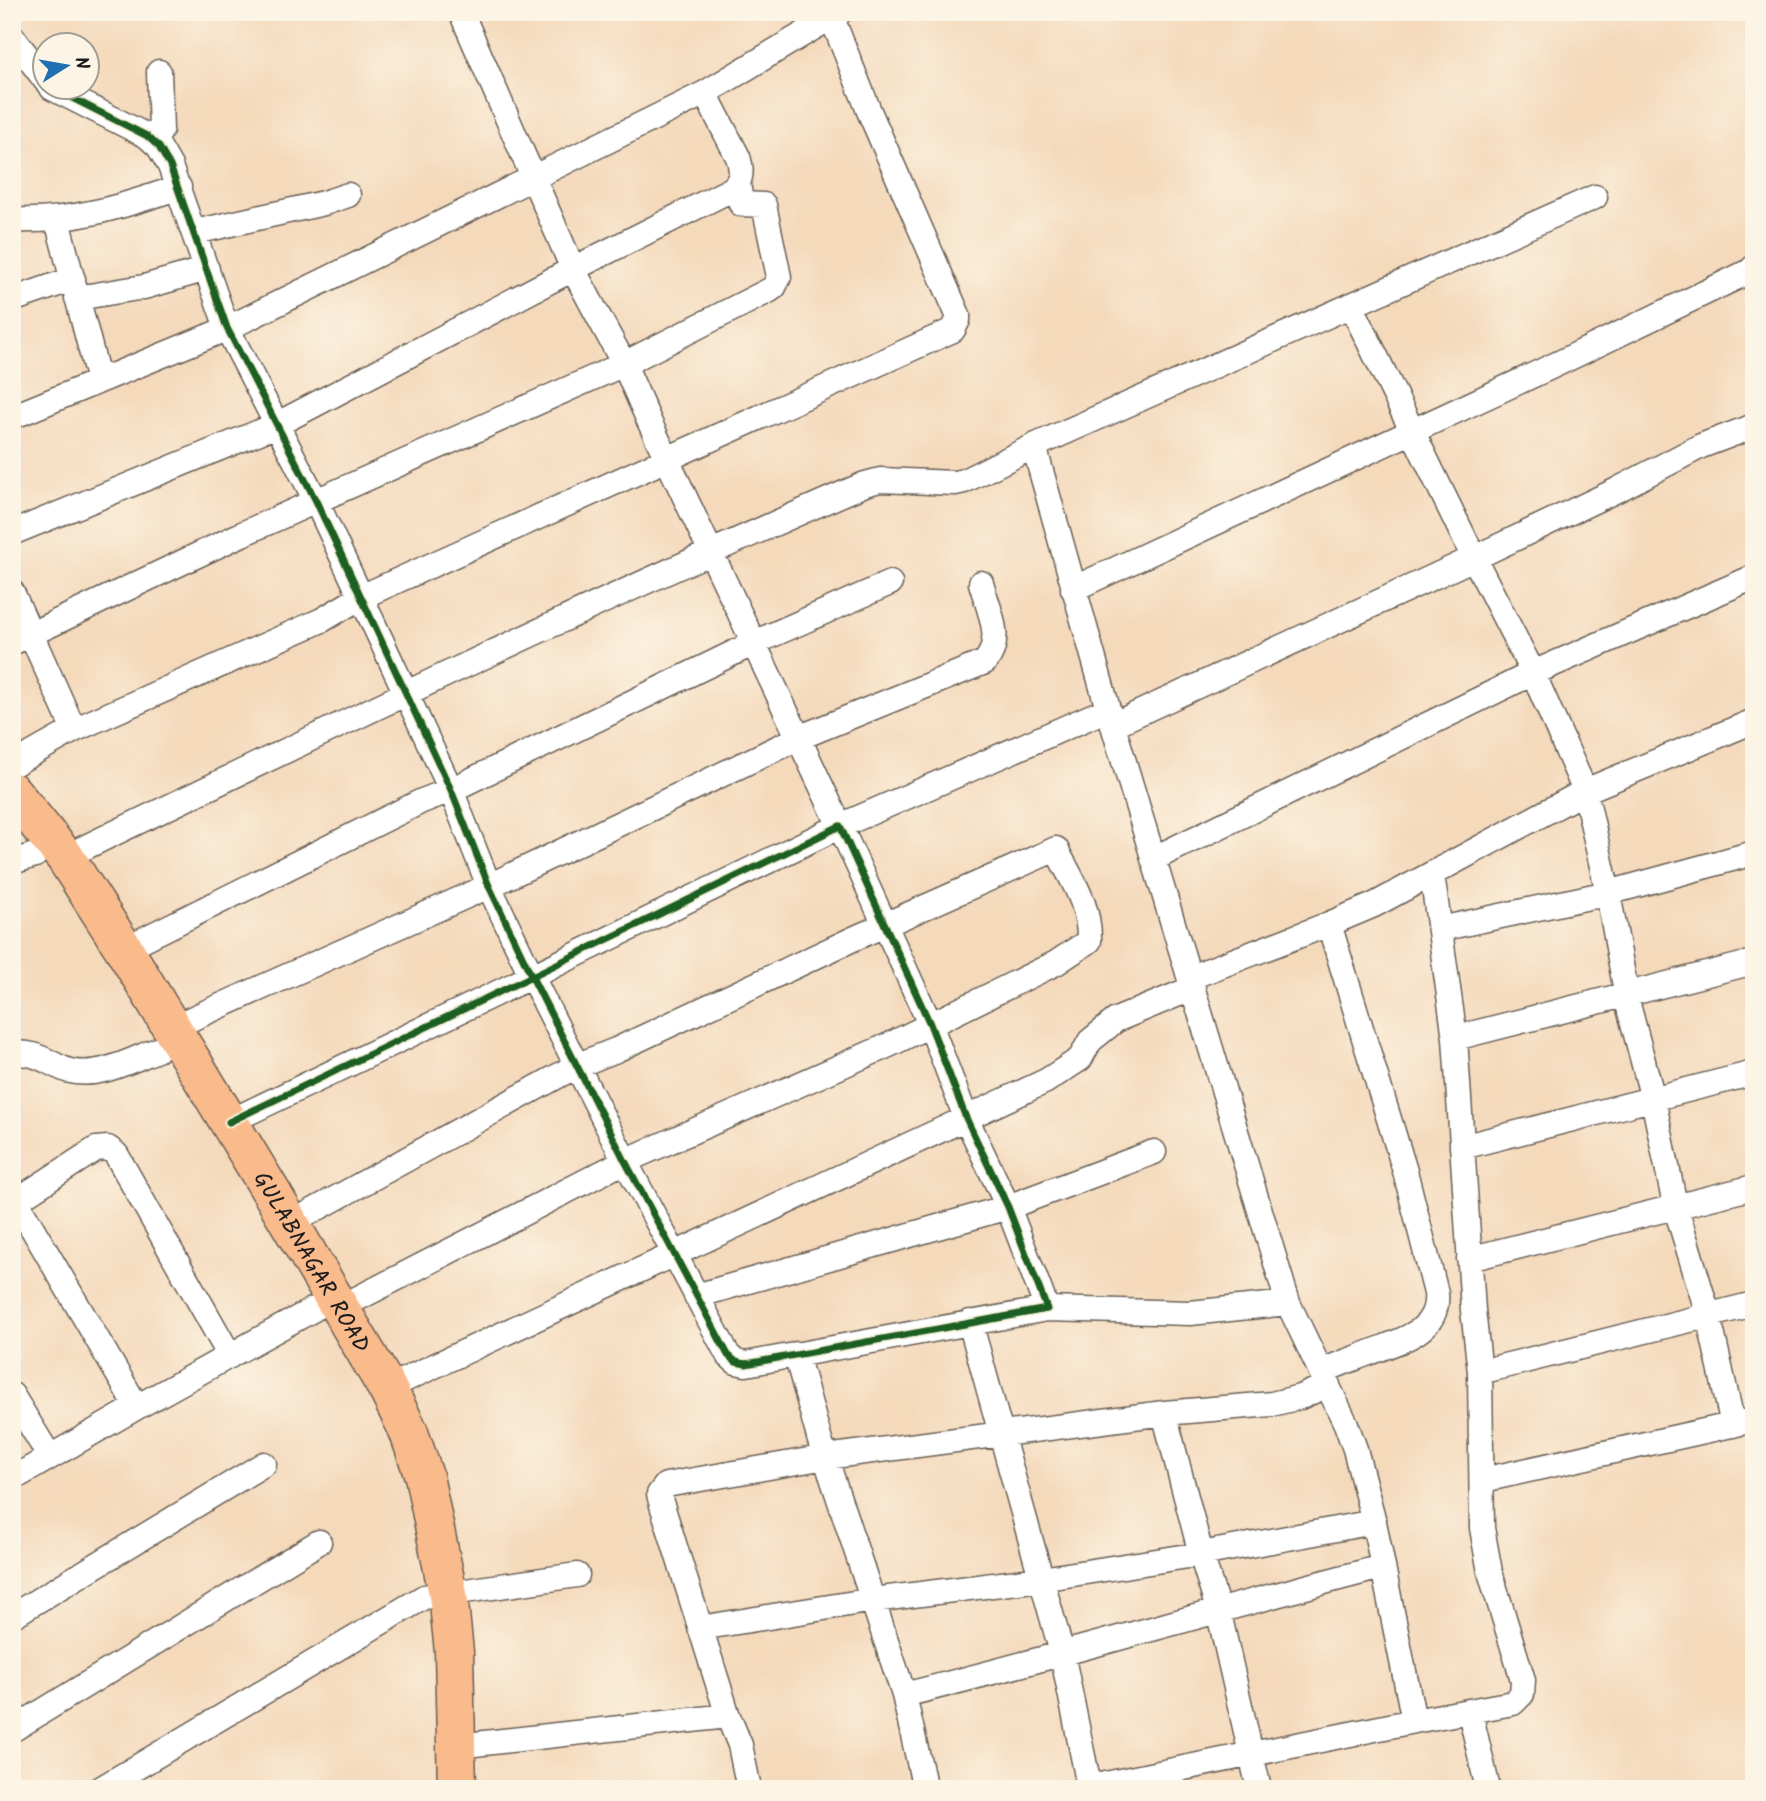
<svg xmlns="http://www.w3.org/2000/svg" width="1766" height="1801" viewBox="0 0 1766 1801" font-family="Kalam,sans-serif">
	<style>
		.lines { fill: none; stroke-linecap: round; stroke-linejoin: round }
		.street-casing { stroke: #685e54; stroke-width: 27 }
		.primary-casing { stroke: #685e54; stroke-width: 41 }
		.street { stroke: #fff; stroke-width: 24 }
		.primary { stroke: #fabb8c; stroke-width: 38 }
		.cycleway-casing { stroke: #fcf5e5; stroke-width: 11 }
		.cycleway { stroke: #1b5e20; stroke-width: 7 }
		.labels { text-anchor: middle; stroke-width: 6; stroke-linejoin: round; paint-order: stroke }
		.street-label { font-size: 23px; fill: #1c1c1c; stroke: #fcf5e5 }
	</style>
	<rect width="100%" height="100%" fill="#fcf5e5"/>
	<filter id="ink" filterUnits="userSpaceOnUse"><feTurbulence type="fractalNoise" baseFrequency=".0143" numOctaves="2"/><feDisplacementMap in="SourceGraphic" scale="14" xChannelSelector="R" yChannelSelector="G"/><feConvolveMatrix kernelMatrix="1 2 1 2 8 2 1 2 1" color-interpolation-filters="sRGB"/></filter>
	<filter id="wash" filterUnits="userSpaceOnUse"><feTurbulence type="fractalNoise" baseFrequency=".00686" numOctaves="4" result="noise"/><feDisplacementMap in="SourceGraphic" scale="28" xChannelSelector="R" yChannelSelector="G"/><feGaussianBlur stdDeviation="1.57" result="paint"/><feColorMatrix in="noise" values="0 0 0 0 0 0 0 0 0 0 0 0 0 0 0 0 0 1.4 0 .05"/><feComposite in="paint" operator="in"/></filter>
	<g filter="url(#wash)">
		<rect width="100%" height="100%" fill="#f4d9bb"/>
	</g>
	<g filter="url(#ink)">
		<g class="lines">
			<!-- street casing -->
			<g class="street-casing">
				<path id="street" d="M 461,12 L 573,269 L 624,364 L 649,421 L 840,826 L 1108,709 L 1034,446 L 1595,197
					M 12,36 L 46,81
					M 52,88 L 147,136 L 159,147 L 170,166 L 227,328 L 316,501 L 361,597 L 451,790 L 489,886 L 532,977 L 625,1161 L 728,1355 L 736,1362 L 746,1364 L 1047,1309 L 1008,1207 L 966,1118 L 930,1024 L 840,826 C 637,925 433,1025 229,1122
					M 154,141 L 161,130 L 159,72
					M 12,220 C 70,223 125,206 179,187
					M 57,220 L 99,381
					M 195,232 L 324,203 L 348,195
					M 77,298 L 144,287 L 207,269
					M 12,300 L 73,279
					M 1351,305 L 1474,558 L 1533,673 L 1585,791 L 1608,893 L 1629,1008 L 1653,1099 L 1675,1205 L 1708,1314 L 1733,1425
					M 12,417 L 226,329 L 705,93 L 840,12
					M 12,533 L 274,426 L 573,269 L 732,189 C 743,180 742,169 738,157 L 705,93
					M 1073,589 L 1557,364 L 1750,271 L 1754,267
					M 12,592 L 74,730
					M 12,643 L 242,534 L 624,364 L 770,290 L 774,287 L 779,277 L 764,205 L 741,204 L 738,181
					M 1108,709 L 1288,1303 L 1346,1424 L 1355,1449 L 1374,1522 L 1414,1721
					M 1113,725 L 1474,558 L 1617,490 L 1701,446 L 1754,426
					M 12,765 L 74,730 L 322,620 L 361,597 L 953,330 L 958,320 L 958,315 L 869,111 L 832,18
					M 65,857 C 330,729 595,601 865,484 L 880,480 L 955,483 L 964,481 L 1034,446
					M 1153,859 L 1533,673 L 1754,577
					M 12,862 L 35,855
					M 1440,929 L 1608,893 L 1754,853
					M 124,949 L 422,801 L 451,790 L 754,643 L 890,583
					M 1191,977 L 1329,924 L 1374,905 L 1585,791 L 1754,721
					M 171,1028 L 489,886 L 798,738 L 985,662 C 1005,639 988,609 981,583
					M 1455,1038 L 1754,962
					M 12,1055 C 34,1048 51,1066 70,1071 C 99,1078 131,1060 157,1050
					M 1462,1147 L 1754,1073
					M 289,1224 L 576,1066 L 616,1050 L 853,939 L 1056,849 C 1072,880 1090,905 1089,941 L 1056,963 L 889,1045 L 625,1161 L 339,1308
					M 1469,1259 L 1754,1187
					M 696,1296 L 1008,1207 L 1154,1152
					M 1047,1309 L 1190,1313 L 1288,1303
					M 970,1322 L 1062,1653 L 1089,1786
					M 796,1354 L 820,1441 L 904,1695 L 925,1789
					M 1322,1371 C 1339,1364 1356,1358 1374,1351 C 1402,1340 1440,1331 1436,1293 L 1405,1171 L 1329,924
					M 1480,1372 L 1754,1304
					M 387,1388 L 1046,1081 L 1080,1059 L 1090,1041 L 1116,1020 L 1193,988
					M 12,1395 L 50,1457
					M 137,1407 L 21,1209 L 21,1201 L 25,1195 L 96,1149 L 108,1148 L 116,1154 L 230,1356
					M 1164,1413 L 1201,1554 L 1218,1609 L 1259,1789
					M 12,1479 L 137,1407 L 314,1309
					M 1483,1480 L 1754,1420
					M 12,1616 L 264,1464
					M 700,1628 L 873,1600 L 1041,1579 L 1201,1554 L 1374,1522
					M 904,1695 C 1064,1655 1222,1608 1382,1567
					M 1470,1712 L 1488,1789
					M 728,1716 L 740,1745 L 749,1789
					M 12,1730 L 319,1542
					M 457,1746 L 728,1716 L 661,1502 L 659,1494 L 666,1485 L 826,1457 L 1164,1413 L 1272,1404 L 1300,1397 L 1328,1385
					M 100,1789 L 424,1597 L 577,1575
					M 1081,1789 L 1414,1721 L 1513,1703 L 1522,1694 L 1523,1680 L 1490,1572 L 1482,1528 L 1480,1372 L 1473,1310 L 1455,1038 L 1432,874"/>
			</g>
			<!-- primary casing -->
			<g class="primary-casing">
				<g id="primary">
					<path id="s1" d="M 12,792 L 65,857 L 124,949 L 267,1185 L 387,1388 L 408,1430 L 424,1476 L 448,1594 L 454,1652 L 457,1789"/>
				</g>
			</g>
			<!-- street -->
			<use href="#street" class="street"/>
			<!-- primary -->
			<use href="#primary" class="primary"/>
			<!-- cycleway casing -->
			<g class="cycleway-casing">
				<path id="cycleway" d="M 52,88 L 147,136 L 159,147 L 170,166 L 227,328 L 316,501 L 361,597 L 451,790 L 489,886 L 532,977 L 625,1161 L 728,1355 L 736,1362 L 746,1364 L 1047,1309 L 1008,1207 L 966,1118 L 930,1024 L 840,826 C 637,925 433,1025 229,1122"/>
			</g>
			<!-- cycleway -->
			<use href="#cycleway" class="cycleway"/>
		</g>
	</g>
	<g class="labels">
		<!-- street labels -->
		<g class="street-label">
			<text dy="8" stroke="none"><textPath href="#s1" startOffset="558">GULABNAGAR ROAD</textPath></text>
		</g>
	</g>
	<!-- margin -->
	<rect width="1766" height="1801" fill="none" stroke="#fcf5e5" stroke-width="42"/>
	<!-- north arrow -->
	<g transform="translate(66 66) rotate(79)"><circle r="33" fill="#fcf5e5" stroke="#a29e95" stroke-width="2"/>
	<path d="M0-5L12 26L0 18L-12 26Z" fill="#1f6fb2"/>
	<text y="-10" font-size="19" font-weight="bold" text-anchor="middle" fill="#1c1c1c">N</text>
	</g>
</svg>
